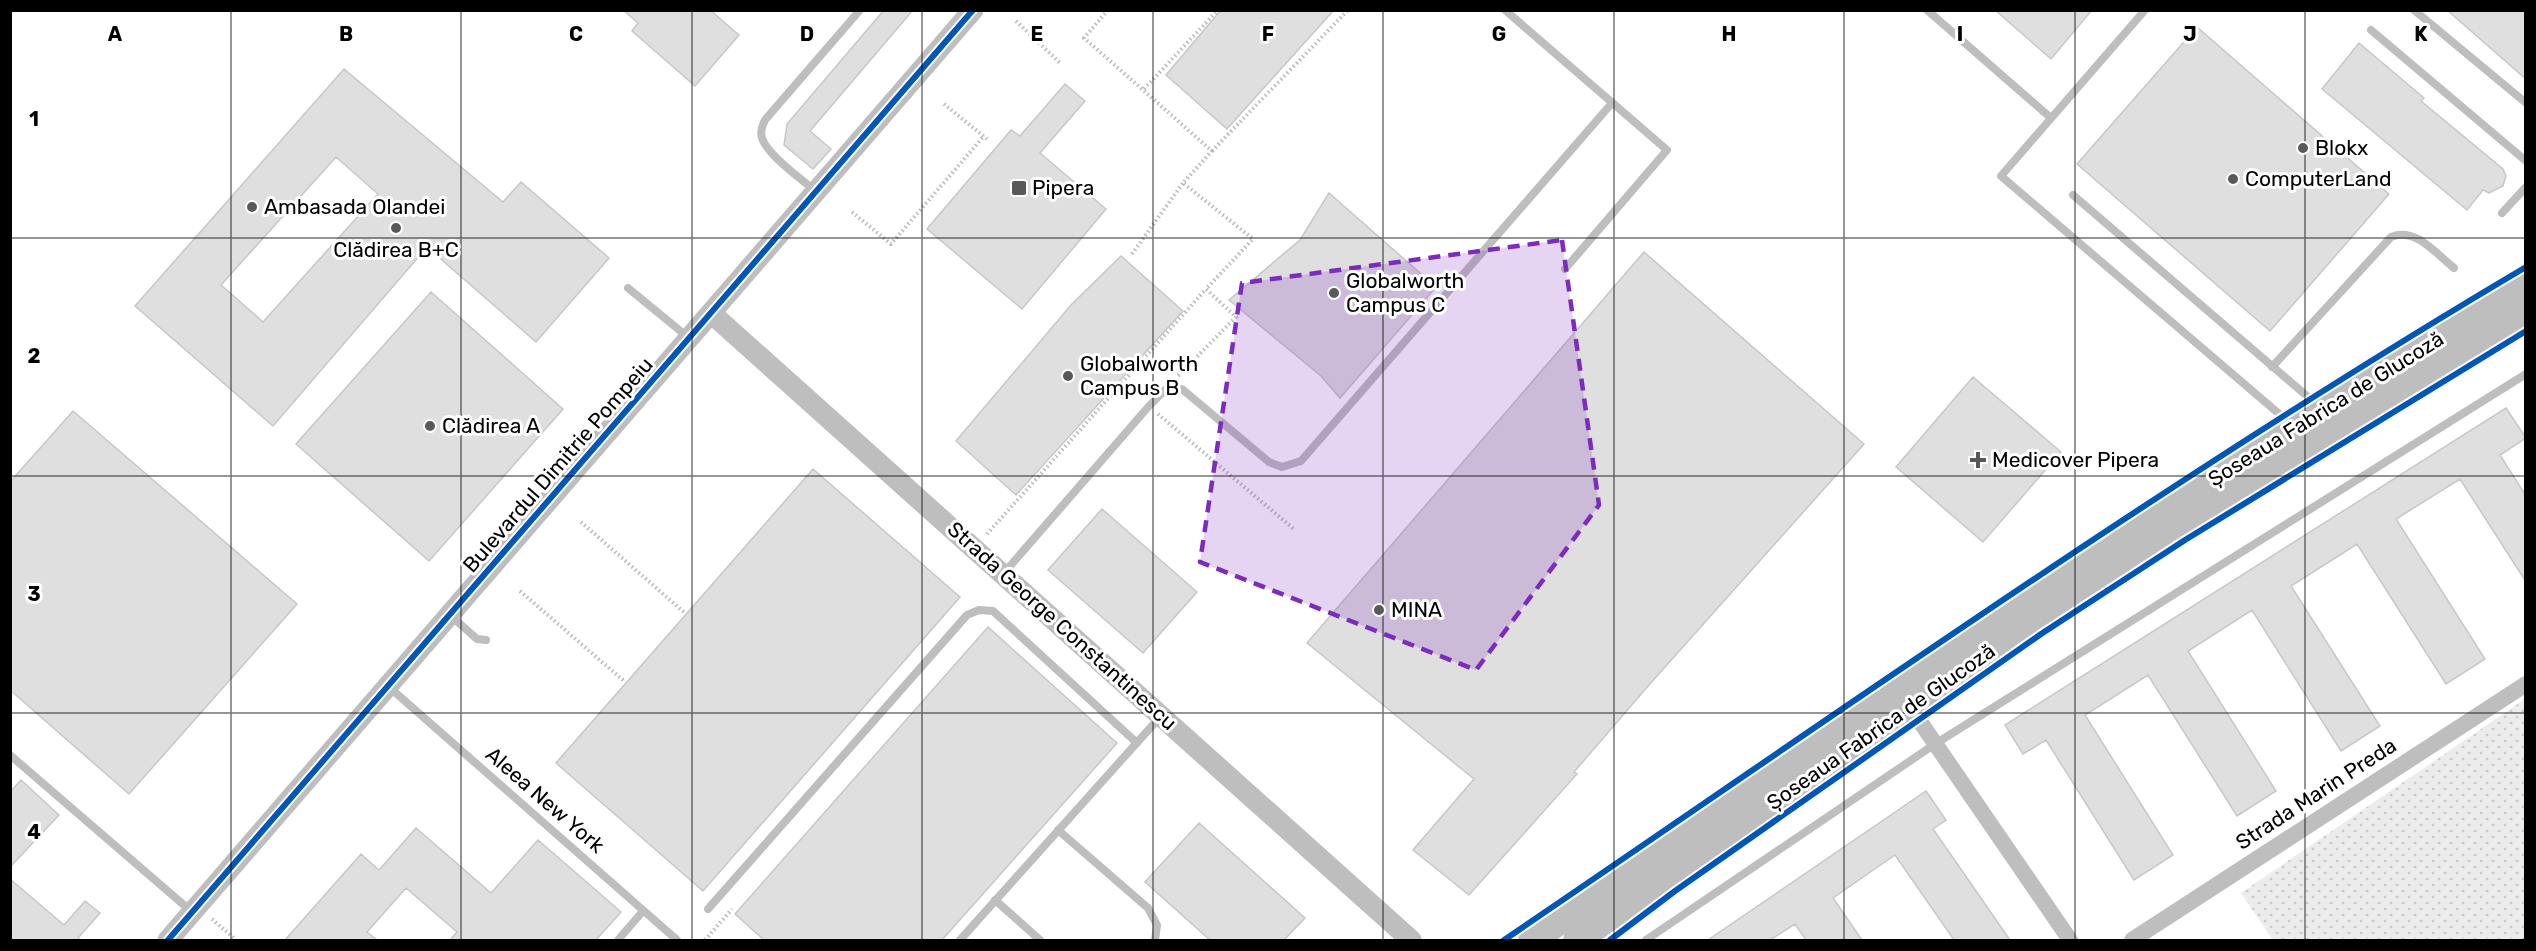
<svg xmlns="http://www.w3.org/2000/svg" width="2536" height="951" viewBox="0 0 2536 951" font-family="Rubik,sans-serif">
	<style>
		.grass { fill: url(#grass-dots) }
		.building { fill: #dfdfdf; stroke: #c7c7c7; stroke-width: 1.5; fill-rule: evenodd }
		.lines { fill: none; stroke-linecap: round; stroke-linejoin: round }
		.primary-casing { stroke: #dbdbdb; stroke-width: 28 }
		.path { stroke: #b9b9b9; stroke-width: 4; stroke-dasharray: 1.5 3; stroke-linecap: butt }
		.service { stroke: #bebebe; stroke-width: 8 }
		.minor { stroke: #bebebe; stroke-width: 16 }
		.tertiary { stroke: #bebebe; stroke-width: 21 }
		.primary { stroke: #bebebe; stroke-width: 27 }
		.cycleway-casing { stroke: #fff; stroke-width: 10 }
		.cycleway { stroke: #0057b8; stroke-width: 6 }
		.marked { fill: #7b2cbf; fill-opacity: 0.2; stroke: #7b2cbf; stroke-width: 4.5; stroke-dasharray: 12 8; stroke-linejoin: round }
		.grid { fill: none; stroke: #000; stroke-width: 1.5; stroke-opacity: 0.55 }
		.poi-dot { fill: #595959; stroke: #fff; stroke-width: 2 }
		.labels { text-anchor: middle; stroke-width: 6; stroke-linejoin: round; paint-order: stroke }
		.poi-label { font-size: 21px; fill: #000; stroke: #fff; text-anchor: start }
		.street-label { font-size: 21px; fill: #000; stroke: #fff }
		.grid-label { font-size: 20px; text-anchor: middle; font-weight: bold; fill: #000; stroke: #fff; stroke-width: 6; stroke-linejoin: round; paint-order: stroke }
	</style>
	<defs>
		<pattern id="grass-dots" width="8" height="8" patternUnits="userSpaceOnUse" patternTransform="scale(1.5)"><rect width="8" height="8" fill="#ececec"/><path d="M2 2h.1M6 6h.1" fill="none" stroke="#c9c9c9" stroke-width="1.8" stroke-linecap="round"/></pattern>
	</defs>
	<rect width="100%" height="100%" fill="#fff"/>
	<!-- grass -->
	<path class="grass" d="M 2525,699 L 2525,940 L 2273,940 L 2241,893 Z"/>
	<!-- building -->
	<path class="building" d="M 623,10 L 710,10 L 739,35 L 695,86 L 632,31 L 638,23 Z
		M 884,10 L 913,10 L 810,131 L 831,149 L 813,169 L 784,145 L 787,124 Z
		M 1221,10 L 1334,10 L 1227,129 L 1166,75 Z
		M 1995,10 L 2092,10 L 2051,59 Z
		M 2447,10 L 2526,10 L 2526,79 Z
		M 2197,27 L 2389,194 L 2270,331 L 2077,164 Z
		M 2359,43 L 2424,98 L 2421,101 L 2503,169 L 2506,176 L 2503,186 L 2489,193 L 2483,190 L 2467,210 L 2322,89 Z
		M 344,69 L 503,202 L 521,182 L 609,258 L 536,342 L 427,247 L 273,426 L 135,306 ZM 336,157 L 378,194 L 263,322 L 221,285 Z
		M 1065,84 L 1085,101 L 1040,153 L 1106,209 L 1022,309 L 927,229 L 1011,130 L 1020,136 Z
		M 1329,193 L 1436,287 L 1340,398 L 1321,376 L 1229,300 L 1300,240 Z
		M 1644,252 L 1864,444 L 1649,685 L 1574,772 L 1577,774 L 1469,895 L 1413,850 L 1474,779 L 1307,643 Z
		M 1121,256 L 1183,311 L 1016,495 L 956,441 L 1071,305 Z
		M 431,292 L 563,409 L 429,561 L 296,444 Z
		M 1973,377 L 2061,452 L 1983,542 L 1896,467 Z
		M 2506,408 L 2526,438 L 2500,455 L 2526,496 L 2526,582 L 2460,479 L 2396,519 L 2485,659 L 2446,684 L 2357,544 L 2291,586 L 2380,726 L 2341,751 L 2252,610 L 2188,651 L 2276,791 L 2237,816 L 2148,675 L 2085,715 L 2173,855 L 2134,880 L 2046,740 L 2023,754 L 2005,725 Z
		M 73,411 L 297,604 L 129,794 L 10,690 L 10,482 Z
		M 813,469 L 960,597 L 703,891 L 556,763 Z
		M 1102,509 L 1197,592 L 1143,653 L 1048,570 Z
		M 988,627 L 1117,743 L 942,940 L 764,940 L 735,914 Z
		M 21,780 L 59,815 L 10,867 L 10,792 Z
		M 1926,791 L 1946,820 L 1933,829 L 2010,940 L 1954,940 L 1895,855 L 1833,898 L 1862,940 L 1806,940 L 1795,924 L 1770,940 L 1708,940 Z
		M 1199,823 L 1305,918 L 1284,940 L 1210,940 L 1145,882 Z
		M 416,828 L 491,893 L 538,840 L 621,912 L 596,940 L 450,940 L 457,932 L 406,888 L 367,932 L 377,940 L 285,940 L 361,854 L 379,870 Z
		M 10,879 L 64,925 L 85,901 L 100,913 L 78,938 L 81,940 L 10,940 Z"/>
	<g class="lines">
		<!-- primary casing -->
		<g class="primary-casing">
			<path id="primary" d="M 1532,940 L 2042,589 L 2197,490 L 2526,284
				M 1577,940 L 1744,821 L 2142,550 L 2526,312"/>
		</g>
		<!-- path -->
		<path class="path" d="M 1108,10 L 1084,38 L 1212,151 L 1183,183 L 1253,239 L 1206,289 L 1236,317 L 1178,376
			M 1016,21 L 1060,63
			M 1144,89 L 1218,10
			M 944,104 L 987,139
			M 1212,151 L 1348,10
			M 852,212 L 891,244 L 984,136
			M 1132,254 L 1183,183
			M 1158,414 L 1295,530
			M 581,522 L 686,614
			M 987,534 L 1206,289
			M 520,591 L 624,681
			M 212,919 L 236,940
			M 705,940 L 732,909"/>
		<!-- service -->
		<path class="service" d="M 1505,10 L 1667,150 L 1565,269
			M 1927,10 L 2051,118
			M 2145,10 L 2001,176 L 2292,425
			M 2414,10 L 2526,103
			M 2371,30 L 2526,161
			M 816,192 C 802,179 767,155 762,138 C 760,132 762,126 765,120 L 860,10
			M 2073,195 L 2322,409
			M 2502,213 L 2526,187
			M 628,288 L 689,338
			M 2272,367 L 2391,237 C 2416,227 2435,253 2454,268
			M 1004,573 L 1149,406 L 1165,390 L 1182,389 L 1269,462 L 1282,467 L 1301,461 L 1612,103
			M 451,616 L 477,639 L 486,640
			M 389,687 L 677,940
			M 10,755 L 192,912
			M 1058,830 L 1148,908 L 1157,925 L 1155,940
			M 995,900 L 1040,940
			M 708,909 L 967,615 L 979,610 L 993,611 L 1137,743
			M 618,940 L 643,911
			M 960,940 L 1160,717
			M 1646,940 L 1935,744 L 2526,374"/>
		<!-- minor -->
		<path class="minor" d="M 1910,707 L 2070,940
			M 2132,940 L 2526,684"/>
		<!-- tertiary -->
		<path class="tertiary" d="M 711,313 L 1411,940
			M 168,940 L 973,10"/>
		<!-- primary -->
		<use href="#primary" class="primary"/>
		<!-- cycleway casing -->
		<g class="cycleway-casing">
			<path id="cycleway" d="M 168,940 L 973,10
				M 1504,940 C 1841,711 2174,475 2526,267
				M 1610,940 L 1675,891 L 2041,634 L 2185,540 L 2526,331"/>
		</g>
		<!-- cycleway -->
		<use href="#cycleway" class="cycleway"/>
	</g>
	<!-- marked area -->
	<path class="marked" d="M 1562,240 L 1599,505 L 1476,670 L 1200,562 L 1242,283 Z"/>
	<!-- grid -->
	<path class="grid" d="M 231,10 L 231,940M 461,10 L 461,940M 692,10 L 692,940M 922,10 L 922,940M 1153,10 L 1153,940M 1383,10 L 1383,940M 1614,10 L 1614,940M 1844,10 L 1844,940M 2075,10 L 2075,940M 2305,10 L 2305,940M 10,238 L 2526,238M 10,476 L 2526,476M 10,713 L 2526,713"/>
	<!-- markers -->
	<g class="poi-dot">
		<circle cx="2303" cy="148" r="6"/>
		<circle cx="2233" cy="179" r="6"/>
		<rect x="1011" y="180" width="16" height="16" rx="3"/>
		<circle cx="252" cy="207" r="6"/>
		<circle cx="396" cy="228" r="6"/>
		<circle cx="1334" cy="293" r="6"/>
		<circle cx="1068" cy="376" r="6"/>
		<circle cx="430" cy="426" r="6"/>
		<path d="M1975 451h6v6h6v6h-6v6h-6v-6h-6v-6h6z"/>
		<circle cx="1379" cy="610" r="6"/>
	</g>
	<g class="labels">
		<!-- poi labels -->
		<g class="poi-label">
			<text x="2315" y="155">Blokx</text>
			<text x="2245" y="186">ComputerLand</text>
			<text x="1032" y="195">Pipera</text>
			<text x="264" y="214">Ambasada Olandei</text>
			<text x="396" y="257" text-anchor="middle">Clădirea B+C</text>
			<text x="1346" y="288">Globalworth<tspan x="1346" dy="24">Campus C</tspan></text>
			<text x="1080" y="371">Globalworth<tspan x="1080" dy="24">Campus B</tspan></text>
			<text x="442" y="433">Clădirea A</text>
			<text x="1992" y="467">Medicover Pipera</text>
			<text x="1391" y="617">MINA</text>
		</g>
		<!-- street labels -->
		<g class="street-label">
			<text transform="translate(2326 409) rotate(-32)" y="7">Șoseaua Fabrica de Glucoză</text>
			<text transform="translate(558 465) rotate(-49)" y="7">Bulevardul Dimitrie Pompeiu</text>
			<text transform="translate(1062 626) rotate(42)" y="7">Strada George Constantinescu</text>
			<text transform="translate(1881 727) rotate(-35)" y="7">Șoseaua Fabrica de Glucoză</text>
			<text transform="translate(2316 794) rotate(-33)" y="7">Strada Marin Preda</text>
			<text transform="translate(545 800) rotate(41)" y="7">Aleea New York</text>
		</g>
	</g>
	<g class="grid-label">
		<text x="115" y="41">A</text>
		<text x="346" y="41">B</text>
		<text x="576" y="41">C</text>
		<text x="807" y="41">D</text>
		<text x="1037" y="41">E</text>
		<text x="1268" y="41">F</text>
		<text x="1499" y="41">G</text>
		<text x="1729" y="41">H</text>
		<text x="1960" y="41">I</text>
		<text x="2190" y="41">J</text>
		<text x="2421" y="41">K</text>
		<text x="34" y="126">1</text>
		<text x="34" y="363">2</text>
		<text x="34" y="601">3</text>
		<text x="34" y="839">4</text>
	</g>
	<!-- border -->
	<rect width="2536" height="951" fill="none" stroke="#000000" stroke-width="24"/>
</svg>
